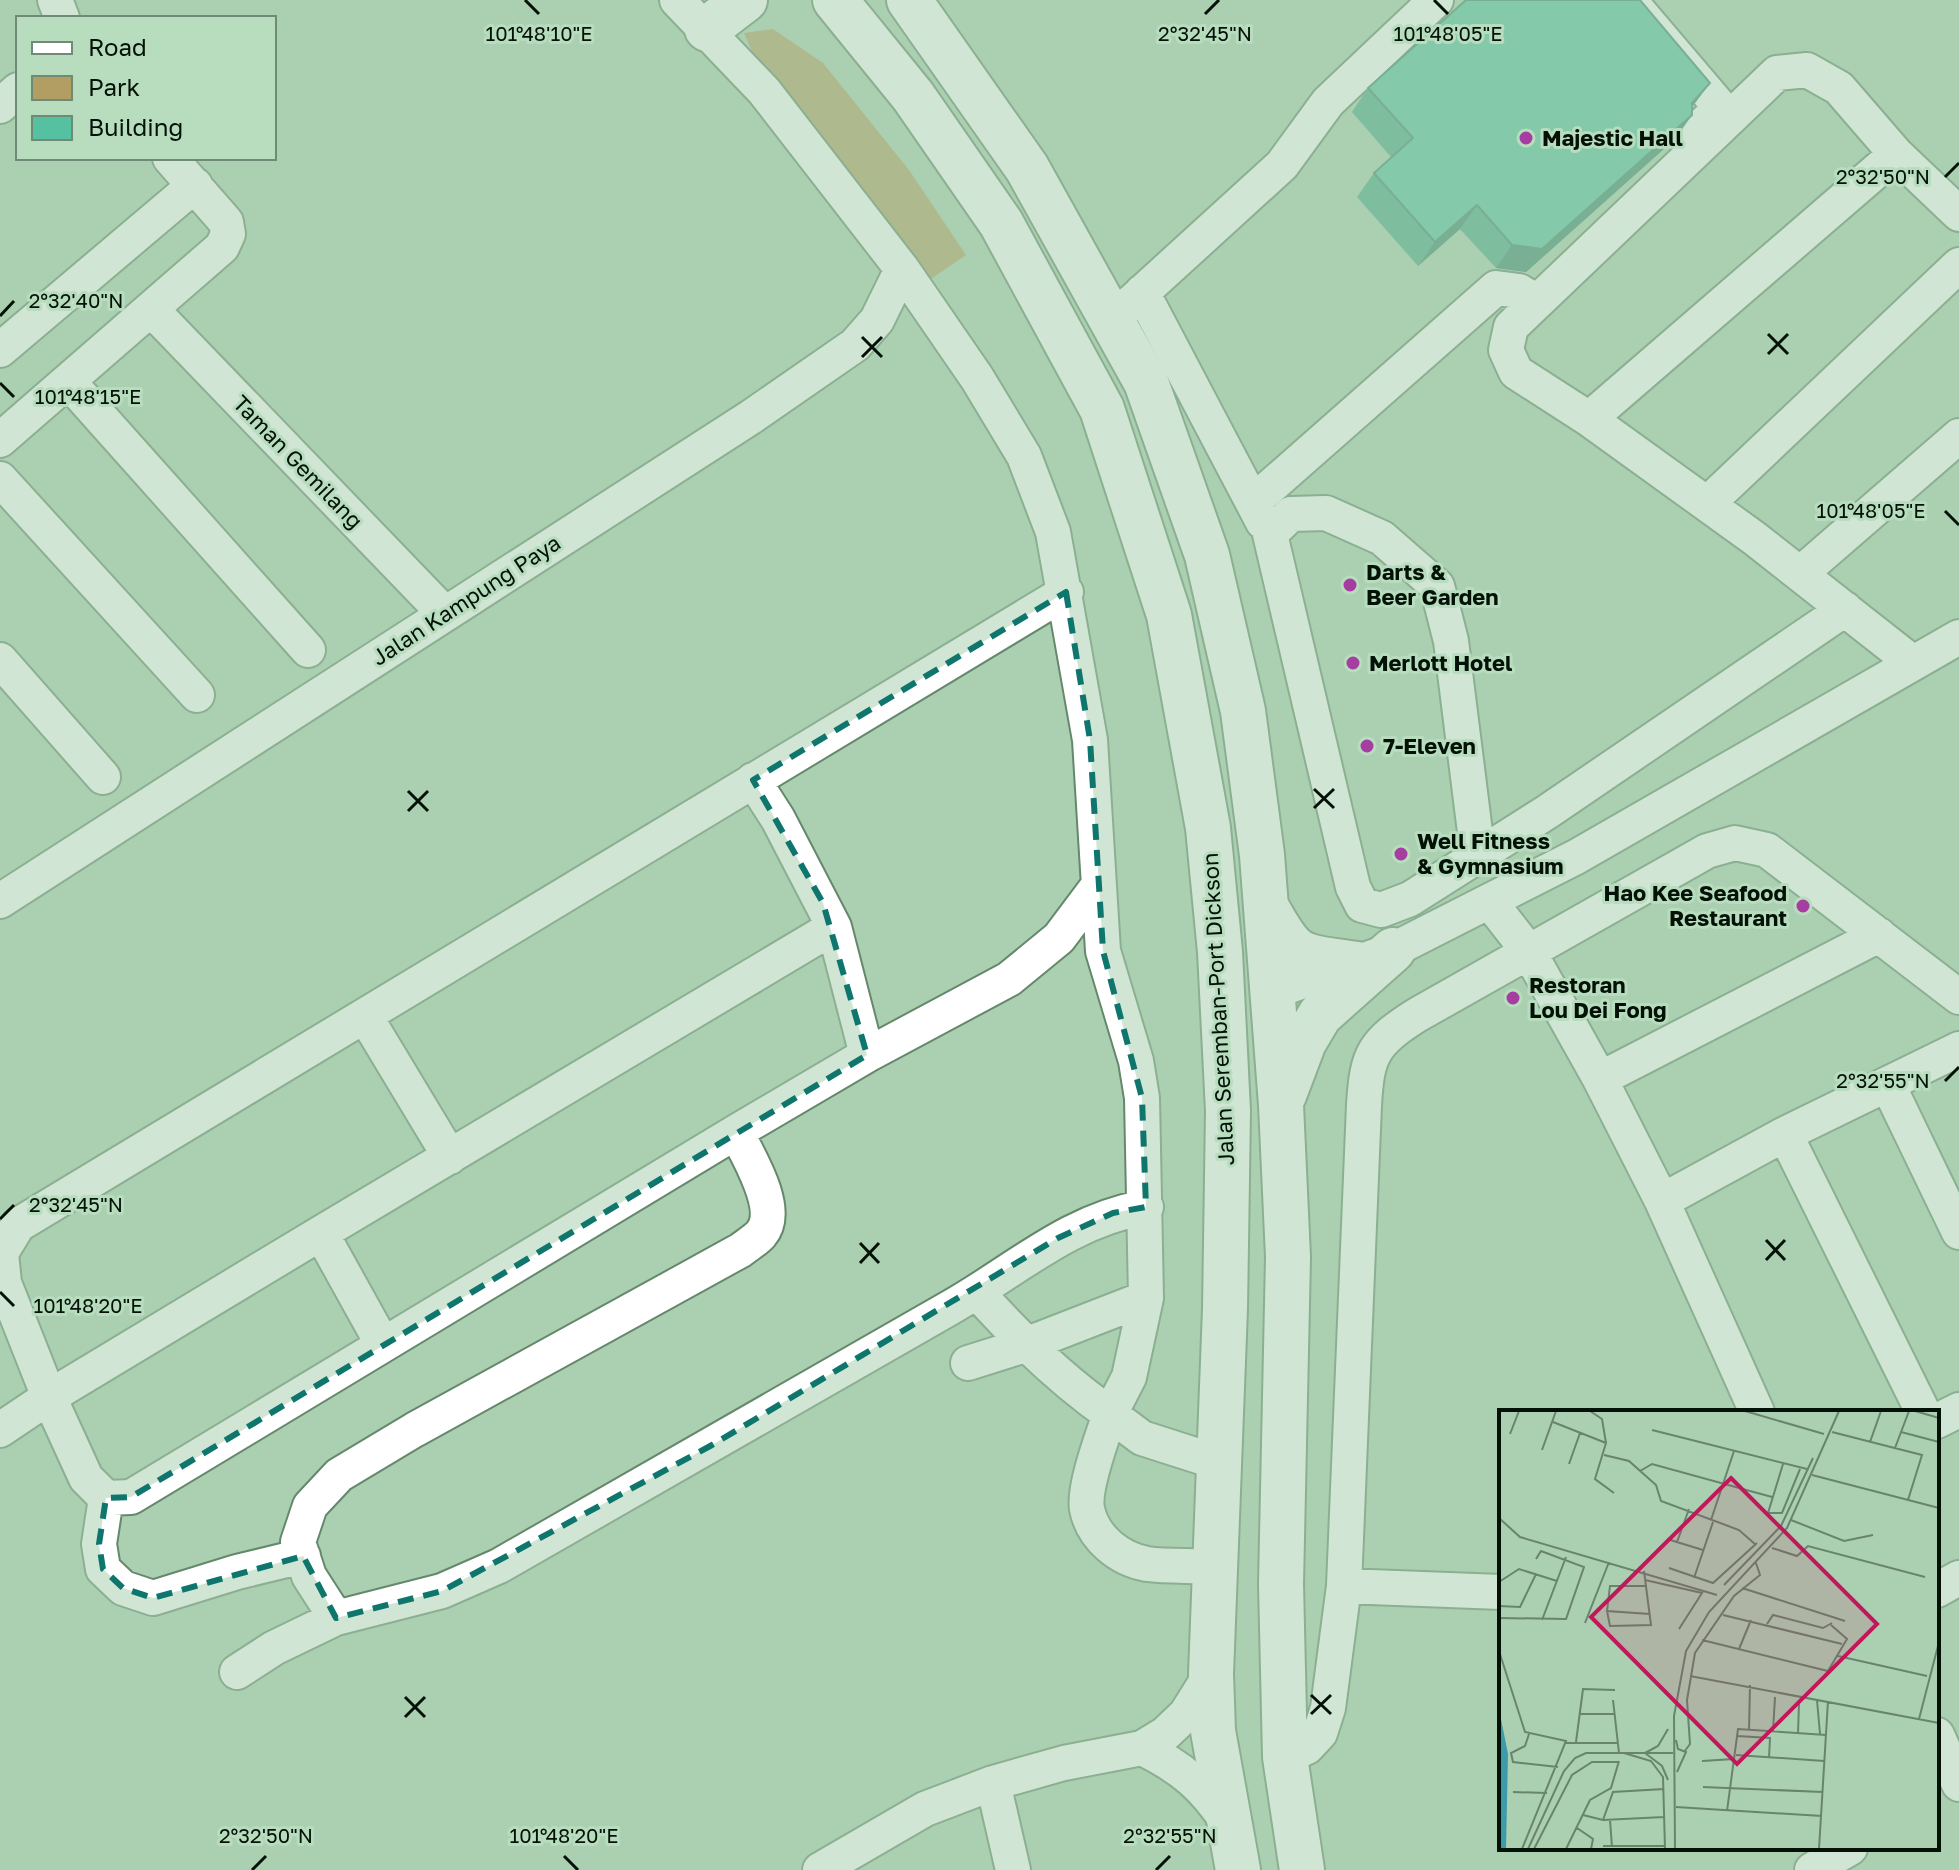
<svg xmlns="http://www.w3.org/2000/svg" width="1959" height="1870" viewBox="0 0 1959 1870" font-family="'Golos Text',sans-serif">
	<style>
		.green { fill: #b29d63 }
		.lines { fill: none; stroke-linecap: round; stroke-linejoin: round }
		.minor-casing { stroke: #65886c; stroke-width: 38 }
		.highway-casing { stroke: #65886c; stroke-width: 48 }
		.minor { stroke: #fff; stroke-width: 34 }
		.highway { stroke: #fff; stroke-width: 44 }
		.wall { fill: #49a68a }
		.shaded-wall { fill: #3c8770 }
		.building { fill: #55c1a0; stroke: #3c8770; stroke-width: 2 }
		.marked { fill: none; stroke: #0f766e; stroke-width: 6; stroke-dasharray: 16 10; stroke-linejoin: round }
		.ticks { fill: none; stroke: #041107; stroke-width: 3 }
		.poi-dot { fill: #a63da0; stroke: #b7ddbe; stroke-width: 3 }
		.labels { text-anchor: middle; stroke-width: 6; stroke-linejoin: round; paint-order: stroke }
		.poi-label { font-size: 22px; font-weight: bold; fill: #041107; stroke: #b7ddbe; text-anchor: start }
		.street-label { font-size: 22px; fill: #041107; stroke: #b7ddbe }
		.inset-road { fill: none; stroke: #68846d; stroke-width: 2 }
		.view { fill: #c2185b; fill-opacity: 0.15; stroke: #c2185b; stroke-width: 4 }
		.inset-edge { fill: none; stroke: #041107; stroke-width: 4 }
		.ticks-label { font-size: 20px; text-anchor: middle; fill: #041107; stroke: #b7ddbe; stroke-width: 6; stroke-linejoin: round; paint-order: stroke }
	</style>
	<rect width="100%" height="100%" fill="#abd0b1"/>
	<!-- green -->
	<path class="green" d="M 773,29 L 823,63 L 909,170 L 966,255 L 928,281 L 761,72 L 744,33 Z"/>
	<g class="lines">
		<!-- minor casing -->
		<g class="minor-casing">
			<path id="minor" d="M 55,0 L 62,18
				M 677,0 L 764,91 L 902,269 L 977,378 L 1024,456 L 1053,532 L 1090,740 L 1103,951 L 1136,1061 L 1142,1098 L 1146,1298 L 1129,1377 L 1110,1414 L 1142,1438 L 1220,1463
				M 1629,0 L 1721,108 L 1694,133
				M 0,106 L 18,90
				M 1896,154 L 1839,88 L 1807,70 L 1777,73 L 1511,327 L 1506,350 L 1516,372 L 1589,419 L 1754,538 L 1913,663
				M 1142,292 L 1263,522
				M 151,309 L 445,614
				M 1112,320 L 1282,165 L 1328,102 L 1436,0
				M 0,350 L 195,185
				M 68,381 L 308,650
				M 1589,419 L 1896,154 L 1959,214
				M 0,440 L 222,247 L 228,234 L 226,222 L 170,158
				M 0,479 L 197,695
				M 1253,502 L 1496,288 L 1519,291 L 1537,302
				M 1707,504 L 1959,265
				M 1800,574 L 1959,436
				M 1066,592 L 18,1225 L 1,1253 L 4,1283 L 49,1397 L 86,1478 L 106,1498 L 131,1497 L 736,1132 L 867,1055 L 1009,979 L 1059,938 L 1098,886
				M 0,660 L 103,777
				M 753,780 L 778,819 L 834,927 L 867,1055
				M 1478,856 L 1451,641 L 1437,586 L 1382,538 L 1326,513 L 1291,514 L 1270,534 L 1353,887 L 1362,905 L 1381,910 L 1410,899 L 1547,812 L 1845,609
				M 0,901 L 751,417 L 855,345 L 877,320 L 902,269
				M 1490,902 L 1529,952 L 1600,1079 L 1662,1201 L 1757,1412
				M 1272,992 L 1393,950 L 1576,857 L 1959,637
				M 365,1016 L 450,1157
				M 1600,1079 L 1879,935
				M 1888,1085 L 1959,1232
				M 1785,1134 L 1923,1412
				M 1662,1201 L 1785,1134 L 1959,1049
				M 321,1233 L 382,1343
				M 977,1292 C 1018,1338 1060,1379 1110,1414 C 1103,1435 1083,1488 1087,1509 C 1093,1538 1119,1559 1147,1564 C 1169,1567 1193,1565 1215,1567
				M 968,1363 L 1025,1345 L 1146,1298
				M 1937,1421 L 1959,1410
				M 0,1430 L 49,1397 L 321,1233 L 834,927
				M 106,1498 L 99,1544 L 103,1569 L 123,1588 L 153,1598 L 237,1572 L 303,1556
				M 1344,1586 L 1501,1592
				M 1937,1590 L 1959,1578
				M 336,1618 L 309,1576 L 298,1542 L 310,1506 L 339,1475 L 414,1430 L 741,1250 C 747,1245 756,1240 761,1234 C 782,1210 748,1156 736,1132
				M 237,1672 L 274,1648 L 336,1618 L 442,1591 L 499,1566 C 650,1479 801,1392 953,1306 C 1019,1268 1068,1221 1146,1207
				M 1937,1735 L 1959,1784
				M 1142,1748 C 1181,1767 1204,1786 1228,1823
				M 1285,1757 L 1307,1747 L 1320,1733 L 1328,1708 L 1344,1586 L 1364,1105 C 1367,1054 1373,1043 1417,1015 L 1707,851 L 1735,843 L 1767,850 L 1959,997
				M 993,1783 L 1013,1870
				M 820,1870 L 925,1809 L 993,1783 L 1064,1763 L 1142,1748 L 1165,1734 L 1186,1714 L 1211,1674
				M 1812,1870 L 1850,1848"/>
		</g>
		<!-- highway casing -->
		<g class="highway-casing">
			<path id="highway" d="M 835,0 L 913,96 L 1001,223 L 1102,409 L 1169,615 L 1208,828 L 1220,952 L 1228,1111 L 1225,1309 L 1211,1674 L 1213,1731 L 1238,1870
				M 909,0 L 1027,168 L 1146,382 L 1207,555 L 1243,711 L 1262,855 L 1281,1105 L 1288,1257 L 1281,1584 L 1285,1757 L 1302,1870
				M 707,29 L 745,0
				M 1266,906 C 1296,961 1297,955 1357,964
				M 1284,1095 L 1304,1042 L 1320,1015 L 1393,950"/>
		</g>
		<!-- minor -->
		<use href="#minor" class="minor"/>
		<!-- highway -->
		<use href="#highway" class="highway"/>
	</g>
	<!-- wall -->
	<path class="wall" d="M 1368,88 L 1692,108 L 1692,115 L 1675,139 L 1526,272 L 1496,268 L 1460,229 L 1418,266 L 1357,197 L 1374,173 L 1391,157 L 1352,112 Z"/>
	<!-- shaded-wall -->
	<path class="shaded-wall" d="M 1710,83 L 1693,106 L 1675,126 L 1692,103 Z
		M 1692,115 L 1675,139 L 1526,272 L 1496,268 L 1512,245 Z
		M 1477,205 L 1460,229 L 1418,266 L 1435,242 Z"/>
	<!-- building -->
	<path class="building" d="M 1466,0 L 1640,0 L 1710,83 L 1692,103 L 1692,115 L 1542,249 L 1512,245 L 1477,205 L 1435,242 L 1374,173 L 1413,138 L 1368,88 Z"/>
	<!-- marked area -->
	<path d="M0 0H1959V1870H0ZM 1066,592 L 1090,740 L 1103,951 L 1142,1098 L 1146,1207 L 1113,1213 L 1058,1238 L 712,1445 L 442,1591 L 336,1618 L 303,1556 L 153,1598 L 123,1588 L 103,1569 L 99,1544 L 106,1498 L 131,1497 L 867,1055 L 823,903 L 753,780 Z" fill="#abd0b1" fill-opacity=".55" fill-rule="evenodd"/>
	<path class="marked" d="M 1066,592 L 1090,740 L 1103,951 L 1142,1098 L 1146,1207 L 1113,1213 L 1058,1238 L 712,1445 L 442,1591 L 336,1618 L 303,1556 L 153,1598 L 123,1588 L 103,1569 L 99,1544 L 106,1498 L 131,1497 L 867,1055 L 823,903 L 753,780 Z"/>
	<!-- ticks -->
	<path class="ticks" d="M 525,0 L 539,14M 1434,0 L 1448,14M 1205,14 L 1219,0M 1945,177 L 1959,163M 0,316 L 14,301M 1768,334 L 1788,354M 862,337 L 882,357M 1768,354 L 1788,334M 862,357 L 882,337M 0,383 L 14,397M 1945,511 L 1959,525M 1314,789 L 1334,808M 408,791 L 428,811M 1314,808 L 1334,789M 408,811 L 428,791M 1945,1081 L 1959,1067M 0,1219 L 14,1205M 1766,1240 L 1785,1260M 860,1243 L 879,1263M 1766,1260 L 1785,1240M 860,1263 L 879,1243M 0,1292 L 14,1306M 1311,1695 L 1331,1714M 405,1697 L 425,1717M 1311,1714 L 1331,1695M 405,1717 L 425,1697M 564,1856 L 578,1870M 252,1870 L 266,1856M 1156,1870 L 1170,1856"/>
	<!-- markers -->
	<g class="poi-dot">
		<circle cx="1526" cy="138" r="8"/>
		<circle cx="1350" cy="585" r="8"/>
		<circle cx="1353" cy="663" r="8"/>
		<circle cx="1367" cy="746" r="8"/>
		<circle cx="1401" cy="854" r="8"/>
		<circle cx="1803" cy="906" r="8"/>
		<circle cx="1513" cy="998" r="8"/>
	</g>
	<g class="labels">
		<!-- poi labels -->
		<g class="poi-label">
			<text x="1542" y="146">Majestic Hall</text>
			<text x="1366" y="580">Darts &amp;<tspan x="1366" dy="25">Beer Garden</tspan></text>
			<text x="1369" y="671">Merlott Hotel</text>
			<text x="1383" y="754">7-Eleven</text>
			<text x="1417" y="849">Well Fitness<tspan x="1417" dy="25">&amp; Gymnasium</tspan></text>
			<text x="1787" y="901" text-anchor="end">Hao Kee Seafood<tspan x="1787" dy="25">Restaurant</tspan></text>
			<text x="1529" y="993">Restoran<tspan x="1529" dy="25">Lou Dei Fong</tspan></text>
		</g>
		<!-- street labels -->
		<g class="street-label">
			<text transform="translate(298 462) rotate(46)" y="8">Taman Gemilang</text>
			<text transform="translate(466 600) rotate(-33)" y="8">Jalan Kampung Paya</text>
			<text transform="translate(1218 1009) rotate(-93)" y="8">Jalan Seremban-Port Dickson</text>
		</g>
	</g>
	<!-- overview -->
	<g transform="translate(1499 1410)">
		<rect width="440" height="440" fill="#abd0b1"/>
		<path d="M 0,299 L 9,344 L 7,439 L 0,439 Z" fill="#3d9aaa"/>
		<path class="inset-road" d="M 91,1 L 103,9 L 107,33 L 96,69 L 115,83M 246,1 L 325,24M 416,1 L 440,8M 54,12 L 107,33M 153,20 L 308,59M 333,22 L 423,45 L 409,90M 402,22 L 440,32M 11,24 L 20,1M 371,32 L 382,1M 396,38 L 410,1M 43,40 L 57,1M 105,45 L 130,51 L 157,75 L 162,91 L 240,120 L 257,135M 70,54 L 81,23M 284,54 L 269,103 L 283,103 L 301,59M 141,61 L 153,54 L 273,87M 313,65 L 440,98M 0,108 L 21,127 L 218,185M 212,110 L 235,41M 292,110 L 345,131 L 374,125M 168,129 L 204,140M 178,132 L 190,99M 273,138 L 298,146 L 309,136 L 426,167M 170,158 L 214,173 L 258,133M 195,168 L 214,112M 146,170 L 203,183 L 180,219M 0,172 L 20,159 L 58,171M 225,175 L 282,116 L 314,48M 147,176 L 111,176 L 108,201 L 151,204M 243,178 L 346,211M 0,196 L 21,197 L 37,164M 108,201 L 111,216 L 152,215 L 145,161M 224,205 L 343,234M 0,208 L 67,209 L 85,157 L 42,141 L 37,149M 43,210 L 67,147M 86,213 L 110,152M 268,214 L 274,205 L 324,218 L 333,213M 203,230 L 329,261 L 348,229 L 332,215M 240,239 L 252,210M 0,241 L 26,322 L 67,331 L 23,439M 339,246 L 428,266M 191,266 L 440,313M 114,290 L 120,343M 318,290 L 321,324M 80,304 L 115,304M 420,309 L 440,232M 169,319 L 159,336 L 146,343 L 163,356 L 169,370M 250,320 L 251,275M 274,321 L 276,287M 299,323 L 300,293M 30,324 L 26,336 L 12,343 L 14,352 L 59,357M 238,326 L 271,328 L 270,348M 177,330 L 179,339 L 187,342 L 178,362M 77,332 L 84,279 L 116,280M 67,333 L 118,333M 185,342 L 191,334 L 188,290 L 196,243 L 235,186 L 261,165 L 257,153M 125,343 L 152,351 L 164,367 L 166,439M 237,345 L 325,351M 203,351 L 235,349M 204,377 L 324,382M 14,382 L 48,383M 177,397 L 323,406M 228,401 L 239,319 L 327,325M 84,405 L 104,410 L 165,407M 104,410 L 114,382 L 165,379M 111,410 L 113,437M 78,418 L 94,429 L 92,439M 104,436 L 166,436M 29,439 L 65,361 L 76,348 L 87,343 L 174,343M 35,439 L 73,365 L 93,352 L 120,352M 67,439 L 91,390 L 112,378 L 120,351M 176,439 L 175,306 L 187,241 L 210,202 L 288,118 L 340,1M 320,439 L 329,291"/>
		<path class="view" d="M 232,68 L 378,214 L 238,354 L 92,207 Z"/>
		<rect width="440" height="440" class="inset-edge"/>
	</g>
	<g class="ticks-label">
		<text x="539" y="41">101°48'10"E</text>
		<text x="1205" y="41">2°32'45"N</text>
		<text x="1448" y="41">101°48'05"E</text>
		<text x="1883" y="184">2°32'50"N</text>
		<text x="76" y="308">2°32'40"N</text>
		<text x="88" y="404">101°48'15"E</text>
		<text x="1871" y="518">101°48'05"E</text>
		<text x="1883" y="1088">2°32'55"N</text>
		<text x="76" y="1212">2°32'45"N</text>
		<text x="88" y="1313">101°48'20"E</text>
		<text x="266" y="1843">2°32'50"N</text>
		<text x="1170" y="1843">2°32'55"N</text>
		<text x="564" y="1843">101°48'20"E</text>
	</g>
	<!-- legend -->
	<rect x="16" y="16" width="260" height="144" fill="#b7ddbe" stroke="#6f8b75" stroke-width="2"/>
	<rect x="32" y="42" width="40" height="12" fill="#ffffff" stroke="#6f8b75" stroke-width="2"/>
	<text x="88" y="56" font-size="24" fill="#041107">Road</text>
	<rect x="32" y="76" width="40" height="24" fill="#b29d63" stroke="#6f8b75" stroke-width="2"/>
	<text x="88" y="96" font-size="24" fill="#041107">Park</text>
	<rect x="32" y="116" width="40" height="24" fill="#55c1a0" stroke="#6f8b75" stroke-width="2"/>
	<text x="88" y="136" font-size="24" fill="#041107">Building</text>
</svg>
